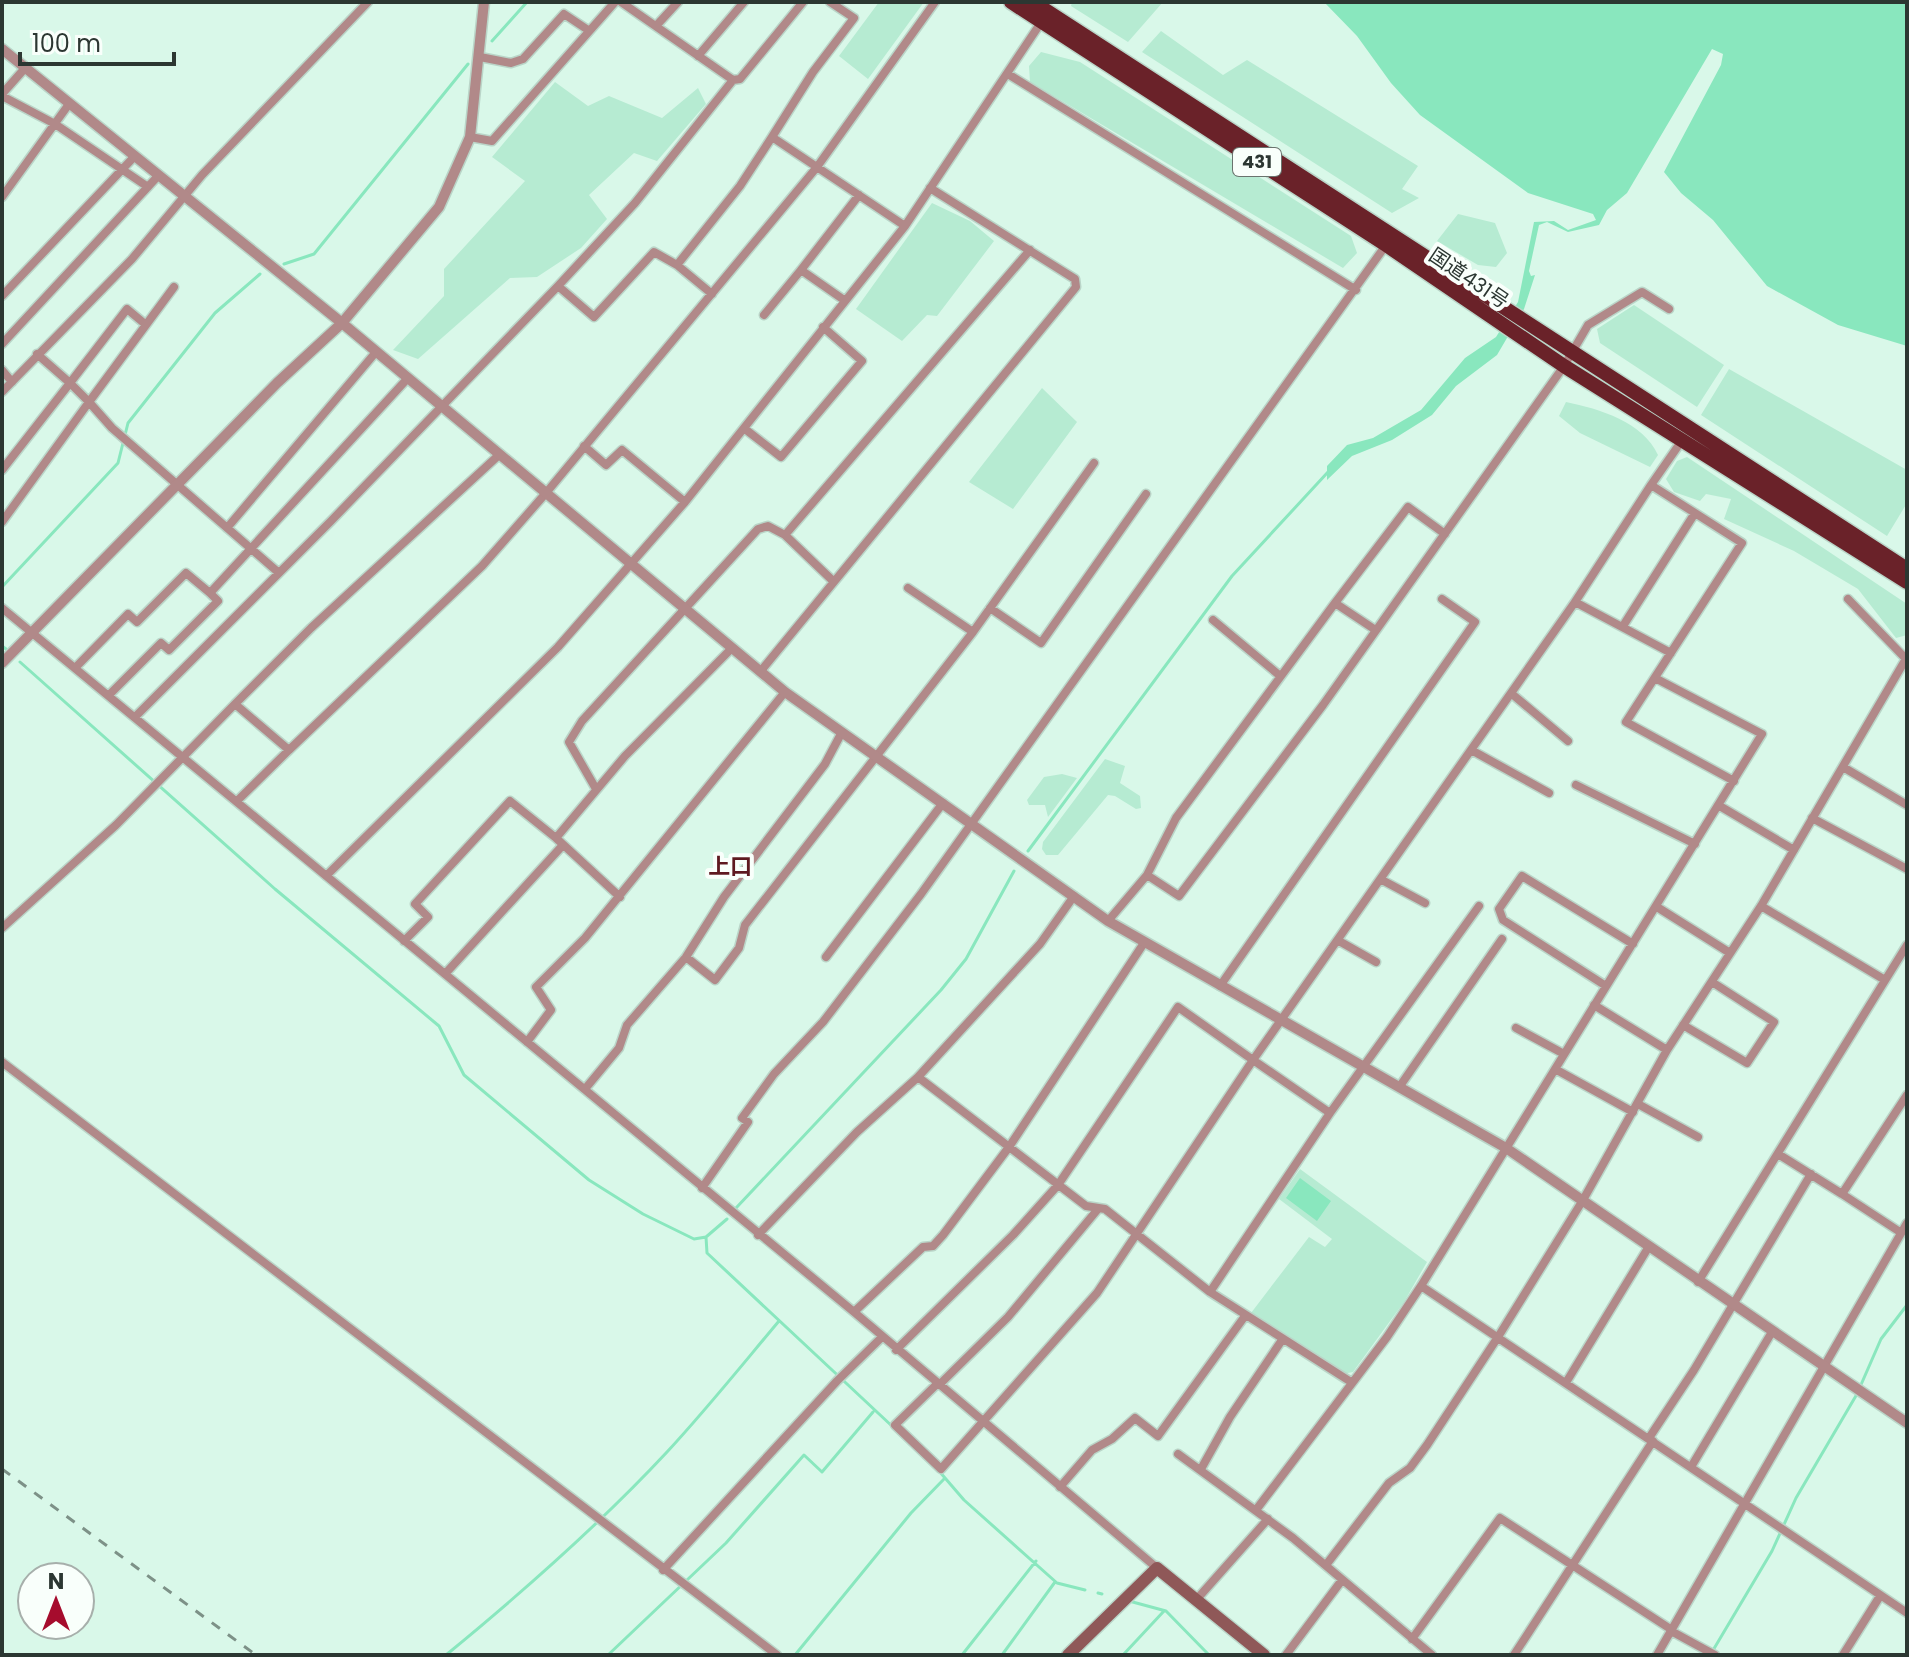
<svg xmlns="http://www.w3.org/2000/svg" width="1909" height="1657" viewBox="0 0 1909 1657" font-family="Poppins,'Noto Sans JP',sans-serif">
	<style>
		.green { fill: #b6ebd2 }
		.water { fill: #89e7be }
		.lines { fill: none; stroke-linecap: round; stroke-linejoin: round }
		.stream { stroke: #89e7be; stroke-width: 3 }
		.minor-casing { stroke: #bad5c8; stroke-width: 11 }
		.tertiary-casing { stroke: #bad5c8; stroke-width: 13 }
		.secondary-casing { stroke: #bad5c8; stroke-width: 15 }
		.trunk-casing { stroke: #bad5c8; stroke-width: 17 }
		.minor { stroke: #b18989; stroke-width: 8 }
		.tertiary { stroke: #b18989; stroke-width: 10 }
		.secondary { stroke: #8f5858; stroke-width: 12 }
		.trunk { stroke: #6a2229; stroke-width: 14 }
		.rail { stroke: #7d9187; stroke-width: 3; stroke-dasharray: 10 10; stroke-linecap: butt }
		.labels { text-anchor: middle; stroke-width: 8; stroke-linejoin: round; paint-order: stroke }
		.shield { fill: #f9fffb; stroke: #6a736e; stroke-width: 2 }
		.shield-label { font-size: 18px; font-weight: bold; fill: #2c3732 }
		.street-label { font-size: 20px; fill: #2c3732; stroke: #f9fffb }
		.neighbourhood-label { font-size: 22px; font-weight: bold; fill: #5e1920; stroke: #f9fffb }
	</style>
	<rect width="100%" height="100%" fill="#d9f8e9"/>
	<!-- green -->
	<path class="green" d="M 879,2 L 924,2 L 868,79 L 839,56 Z
		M 1072,2 L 1163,2 L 1128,42 L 1071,6 Z
		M 1161,31 L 1223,75 L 1247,60 L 1418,166 L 1402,189 L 1419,198 L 1392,213 L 1142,52 Z
		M 1041,52 L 1080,62 L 1351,236 L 1357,253 L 1343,268 L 1030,82 L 1029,66 Z
		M 555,82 L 588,106 L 609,96 L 662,118 L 698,88 L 706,104 L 657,161 L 634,153 L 589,195 L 607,219 L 581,248 L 537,277 L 510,278 L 418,359 L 393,350 L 444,296 L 444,269 L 525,181 L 492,157 Z
		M 932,203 L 970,221 L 994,241 L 937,316 L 927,315 L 902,341 L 856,309 Z
		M 1458,214 L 1495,223 L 1507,253 L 1496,267 L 1478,265 L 1437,241 Z
		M 1634,305 L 1724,365 L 1697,407 L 1600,343 L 1597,329 Z
		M 1729,369 L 1907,470 L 1907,503 L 1887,536 L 1701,415 Z
		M 1042,388 L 1077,422 L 1013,509 L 969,482 Z
		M 1566,402 C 1600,409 1643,422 1658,455 L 1650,467 L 1580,433 L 1559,416 Z
		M 1687,457 L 1907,604 L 1907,635 L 1896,638 L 1858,589 L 1794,551 L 1724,519 L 1731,499 L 1706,494 L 1700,501 L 1674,492 L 1666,479 L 1677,461 Z
		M 1105,759 L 1125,766 L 1120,783 L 1140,796 L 1141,808 L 1136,809 L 1115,796 L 1108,795 L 1058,855 L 1046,855 L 1042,849 L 1043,842 Z
		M 1062,774 L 1077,778 L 1048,817 L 1045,805 L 1029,805 L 1027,800 L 1044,777 Z
		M 1300,1169 L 1427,1262 L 1404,1302 L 1353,1372 L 1343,1374 L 1251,1313 L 1309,1237 L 1325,1247 L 1332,1239 L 1279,1199 Z"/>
	<!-- water -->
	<path class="water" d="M 1324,2 L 1907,2 L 1907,346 L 1838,325 L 1767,286 L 1713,220 L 1681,193 L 1664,172 L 1721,65 L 1723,54 L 1712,49 L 1627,193 L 1607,210 L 1599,225 L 1568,232 L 1547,222 L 1539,225 L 1529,271 L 1531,276 L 1535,275 L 1524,309 L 1497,355 L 1456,386 L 1432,415 L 1392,440 L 1352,456 L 1327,480 L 1327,466 L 1347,445 L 1373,438 L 1421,410 L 1465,358 L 1496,337 L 1518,302 L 1534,222 L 1554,221 L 1568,230 L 1596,220 L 1593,214 L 1528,193 L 1420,115 L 1391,83 L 1357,36 Z
		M 1300,1178 L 1331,1201 L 1317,1221 L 1286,1198 Z"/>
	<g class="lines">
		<!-- stream -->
		<path class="stream" d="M 492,41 L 527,2
			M 284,264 L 314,254 L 468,64
			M 2,587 L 118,463 L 128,423 L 215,313 L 260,274
			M 2,646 L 6,649
			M 20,662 L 275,889 L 439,1026 L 464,1075 L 589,1180 L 643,1214 L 694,1239 L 706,1237 L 727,1219
			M 1028,851 L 1232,576 L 1328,472
			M 736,1208 L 941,990 L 966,959 L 1014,871
			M 706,1237 L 707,1253 L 893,1427
			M 1860,1387 L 1881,1339 L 1907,1305
			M 939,1471 L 964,1500 L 1057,1583 L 1085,1590
			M 1098,1593 L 1102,1594
			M 1129,1601 L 1166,1611 L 1209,1655
			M 1712,1652 L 1772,1551 L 1796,1498 L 1857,1394
			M 446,1655 C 524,1591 599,1525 667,1452 C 706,1410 742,1365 779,1321
			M 608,1655 L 726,1543 L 804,1455 L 822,1472 L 873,1412
			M 795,1655 L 911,1513 L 945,1478
			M 962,1655 L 1036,1561
			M 1002,1655 L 1055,1582
			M 1123,1655 L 1164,1611"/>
		<!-- minor casing -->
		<g class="minor-casing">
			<path id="minor" d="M 656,26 L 678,2
				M 698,56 L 744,2
				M 480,57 L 511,63 L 523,59 L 564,14 L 588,30
				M 1008,74 L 1356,290
				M 733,80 L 740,79 L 803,2
				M 2,94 L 26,67
				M 2,96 L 55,124 L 148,187
				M 470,137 L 492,141 L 615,2
				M 772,137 L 813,72 L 854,18 L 830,2
				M 2,197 L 69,104
				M 677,265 L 712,294
				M 558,286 L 594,317 L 654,252 L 677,265 L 740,186 L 772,137 L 905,226
				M 174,287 L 89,402 L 112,428 L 279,573
				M 2,296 L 133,158
				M 844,300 L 801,270 L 859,195
				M 764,315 L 801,270
				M 2,344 L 158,176
				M 37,354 L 70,383 L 127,309 L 145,324
				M 2,370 L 12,382
				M 2,392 L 132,259 L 202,175 L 368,2
				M 745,429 L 781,457 L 862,361 L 823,327
				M 1683,439 L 1651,485 L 1742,543 L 1626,722 L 1734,781
				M 584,446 L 606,465 L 622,450 L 685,502
				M 2,470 L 70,383 L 89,402 L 2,522
				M 1651,485 L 1575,602 L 1671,653
				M 227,528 L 376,352
				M 785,535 L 1030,250
				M 908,588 L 973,632
				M 1848,599 L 1907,660
				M 1335,603 L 1408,507 L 1445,534
				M 2,608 L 854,1312 L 1157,1568
				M 990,608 L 1041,643 L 1146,494
				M 1213,620 L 1279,675
				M 1623,626 L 1695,513
				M 75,668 L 128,614 L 137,622 L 186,573 L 210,593 L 408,378
				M 760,672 L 1076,287 L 1075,279 L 930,188
				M 1512,694 L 1568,741
				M 109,695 L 161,643 L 169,650 L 218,601 L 210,593
				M 235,704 L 311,628 L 500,454
				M 135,717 L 331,521 L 558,286 L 635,203 L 733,80 L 621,2
				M 289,750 L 482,566 L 546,493 L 817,167 L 935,2
				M 1473,751 L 1549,793
				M 1843,767 L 1907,805
				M 1576,785 L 1695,844
				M 596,789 L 569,742 L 582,721 L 758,529 L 768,526 L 785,535 L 832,580
				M 1718,805 L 1794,850
				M 1812,818 L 1907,869
				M 1147,875 L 1176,818 L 1335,603 L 1374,629
				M 326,876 L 558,647 L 685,502 L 905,226 L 1042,21
				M 1382,880 L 1425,903
				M 1074,896 L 1040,944 L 918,1077 L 1086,1206 L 1105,1209 L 1210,1292 L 1351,1382
				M 620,897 L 556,838 L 625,756 L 732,648
				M 1761,906 L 1885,980
				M 1657,907 L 1730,953
				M 1108,921 L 1147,875 L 1179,896 L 1323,705 L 1564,366 L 1588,325 L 1642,292 L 1669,309
				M 2,928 L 116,825 L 235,704 L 289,750 L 237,801
				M 404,941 L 428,917 L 415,904 L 510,801 L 556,838
				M 1339,941 L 1376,962
				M 686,957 L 724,897 L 825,764 L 842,732
				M 826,957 L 943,803
				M 445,974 L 563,845
				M 1220,986 L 1475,622 L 1442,599
				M 1606,986 L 1503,920 L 1499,909 L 1522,876 L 1633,944
				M 1594,1005 L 1667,1050
				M 1683,1025 L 1747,1063 L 1774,1022 L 1712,982
				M 1516,1028 L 1564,1054
				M 527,1042 L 551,1010 L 536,987 L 585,938 L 785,692
				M 2,1062 L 777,1655
				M 1555,1069 L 1633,1112
				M 1400,1086 L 1502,939
				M 585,1089 L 619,1048 L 627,1025 L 686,957 L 715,980 L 739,948 L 745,925 L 973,632 L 1094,463
				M 1638,1104 L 1698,1137
				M 1330,1113 L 1479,906
				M 1778,1154 L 1842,1194
				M 702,1188 L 748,1122 L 742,1118 L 774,1074 L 823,1022 L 921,894 L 1386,245
				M 1900,1232 L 1842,1194 L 1907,1095
				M 758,1235 L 857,1132 L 918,1077
				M 1698,1282 L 1907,945
				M 1421,1286 L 1907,1613
				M 1210,1292 L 1330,1113 L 1253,1060 L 1575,602
				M 854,1312 L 923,1247 L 933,1246 L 943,1235 L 1009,1147 L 1144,943
				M 896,1350 L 1013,1235 L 1058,1185 L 1178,1007 L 1253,1060 L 1097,1293 L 941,1469 L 895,1425 L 937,1384
				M 1567,1381 L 1648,1248
				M 939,1385 L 1008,1317 L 1098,1209
				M 1649,1438 L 1694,1370 L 1811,1174
				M 1178,1454 L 1293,1538 L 1432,1655
				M 1691,1467 L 1772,1332
				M 1201,1469 L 1230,1417 L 1282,1340
				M 1060,1487 L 1092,1450 L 1112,1439 L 1135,1418 L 1158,1436 L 1245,1316
				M 1256,1510 L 1387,1337 L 1421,1286 L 1762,734 L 1655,678
				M 1326,1565 L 1389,1483 L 1410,1468 L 1427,1445 L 1498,1337 L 1583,1200 L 1667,1050 L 1761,906 L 1907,657
				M 663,1570 L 837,1381 L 882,1337
				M 1197,1599 L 1268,1519
				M 1671,1631 L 1715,1655
				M 1412,1639 L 1500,1518 L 1672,1630
				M 1286,1655 L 1342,1580
				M 1514,1655 L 1653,1441
				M 1657,1655 L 1907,1223
				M 1843,1655 L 1880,1596"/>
		</g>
		<!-- tertiary casing -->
		<g class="tertiary-casing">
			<path id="tertiary" d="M 2,49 L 342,323 L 785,692 L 1108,921 L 1506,1148 L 1907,1423
				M 2,663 L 277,383 L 342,323 L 439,207 L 470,137 L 484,2"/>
		</g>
		<!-- secondary casing -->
		<g class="secondary-casing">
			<path id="secondary" d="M 1068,1655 L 1157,1568 L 1264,1655"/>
		</g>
		<!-- trunk casing -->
		<g class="trunk-casing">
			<path id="trunk" d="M 1011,2 L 1386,245 L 1564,366 L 1907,582
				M 1033,2 L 1907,569"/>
		</g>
		<!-- minor -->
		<use href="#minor" class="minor"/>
		<!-- tertiary -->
		<use href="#tertiary" class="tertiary"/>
		<!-- secondary -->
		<use href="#secondary" class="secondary"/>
		<!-- trunk -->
		<use href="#trunk" class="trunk"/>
		<!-- rail -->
		<path class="rail" d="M 2,1469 L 256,1655"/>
	</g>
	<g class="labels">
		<!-- shield labels -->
		<rect class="shield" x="1233" y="148" width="48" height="28" rx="6"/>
		<g class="shield-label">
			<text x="1257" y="168">431</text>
		</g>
		<!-- street labels -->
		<g class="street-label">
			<text transform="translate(1469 278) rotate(34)" y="7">国道431号</text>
		</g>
		<!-- neighbourhood labels -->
		<g class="neighbourhood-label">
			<text x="730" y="874">上口</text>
		</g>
	</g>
	<!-- border -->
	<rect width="1909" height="1657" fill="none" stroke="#2c3732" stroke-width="8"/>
	<!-- north arrow -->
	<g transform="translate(56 1601)"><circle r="38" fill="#f9fffb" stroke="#a7afab" stroke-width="2"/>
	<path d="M0-6L14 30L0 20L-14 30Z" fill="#a60c2d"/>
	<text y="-12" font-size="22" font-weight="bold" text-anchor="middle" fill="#2c3732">N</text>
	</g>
	<!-- scale -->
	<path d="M20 52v12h154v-12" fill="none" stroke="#2c3732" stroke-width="4"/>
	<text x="32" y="52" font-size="24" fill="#2c3732" stroke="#f9fffb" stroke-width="6" paint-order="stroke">100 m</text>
</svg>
